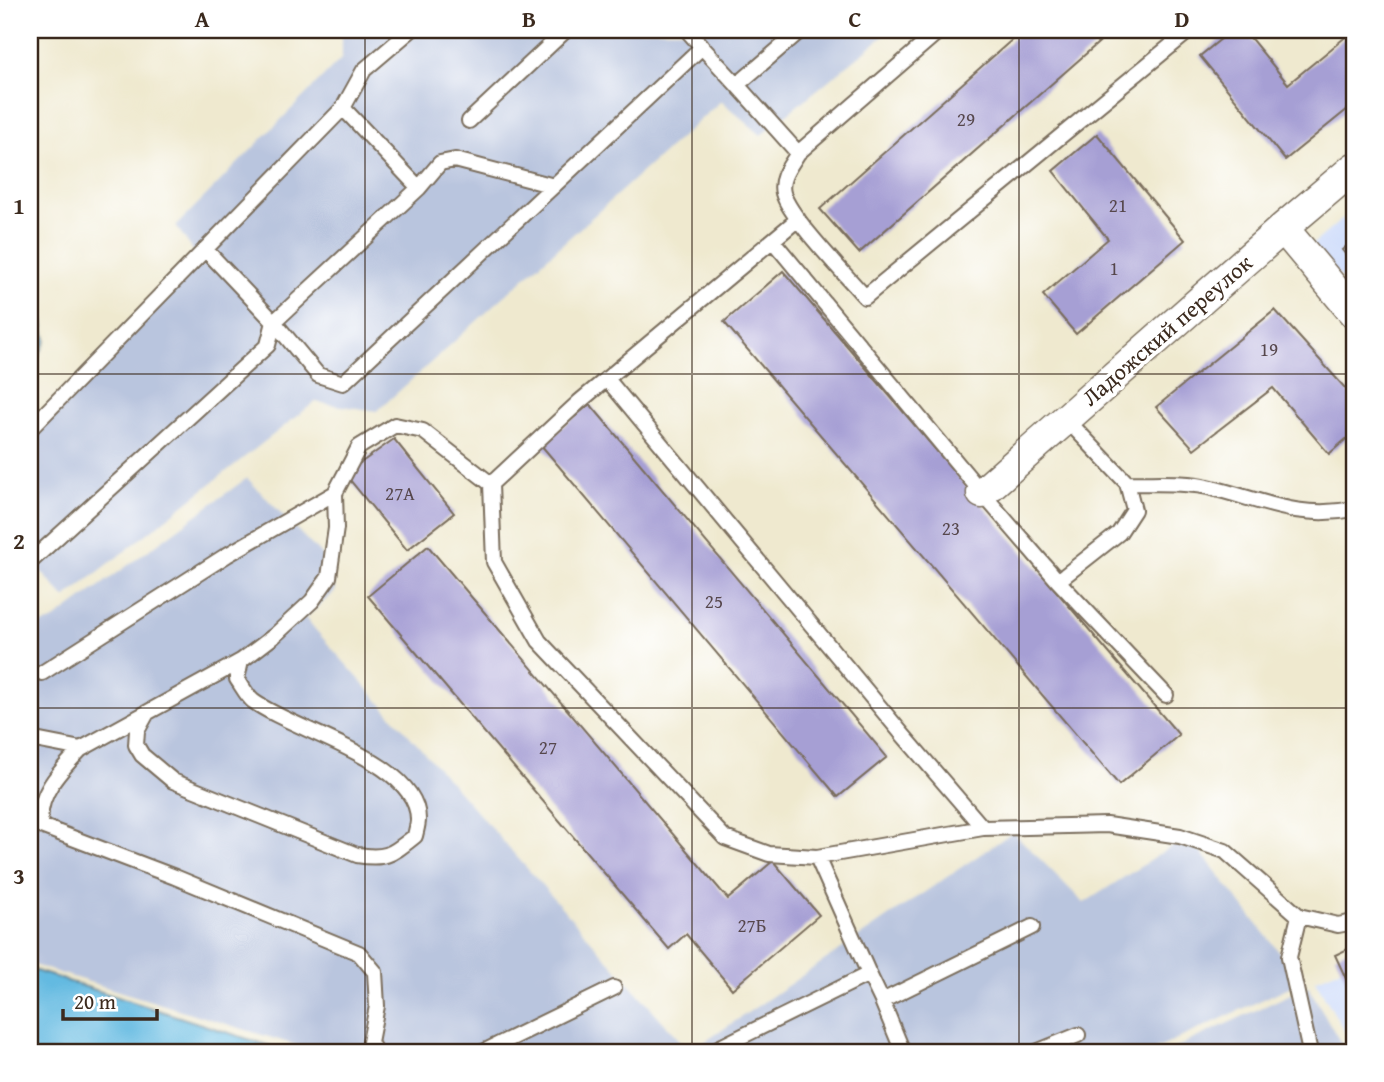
<svg xmlns="http://www.w3.org/2000/svg" width="1384" height="1082" viewBox="0 0 1384 1082" font-family="'Gentium Book Plus',serif">
	<style>
		.built { fill: #cddbfa }
		.industrial { fill: #b9c5de }
		.water { fill: #64bae1; stroke: #507280; stroke-width: 2 }
		.building { fill: #a69fd4 }
		.lines { fill: none; stroke-linecap: round; stroke-linejoin: round }
		.lane-casing { stroke: #7a6d5c; stroke-width: 18 }
		.street-casing { stroke: #7a6d5c; stroke-width: 33 }
		.lane { stroke: #fff; stroke-width: 14 }
		.street { stroke: #fff; stroke-width: 30 }
		.grid { fill: none; stroke: #3b2a1e; stroke-width: 2; stroke-opacity: 0.55 }
		.labels { text-anchor: middle; stroke-width: 7; stroke-linejoin: round; paint-order: stroke }
		.number-label { font-size: 19px; fill: #56474c }
		.street-label { font-size: 23px; fill: #3b2a1e; stroke: #fff }
		.neatline { fill: none; stroke: #3b2a1e; stroke-width: 2.5 }
		.grid-label { font-size: 23px; text-anchor: middle; font-weight: bold; fill: #3b2a1e }
	</style>
	<rect width="100%" height="100%" fill="#fff"/>
	<filter id="ink" filterUnits="userSpaceOnUse"><feTurbulence type="fractalNoise" baseFrequency=".0143" numOctaves="2"/><feDisplacementMap in="SourceGraphic" scale="14" xChannelSelector="R" yChannelSelector="G"/><feConvolveMatrix kernelMatrix="1 2 1 2 8 2 1 2 1" color-interpolation-filters="sRGB"/></filter>
	<filter id="wash" filterUnits="userSpaceOnUse"><feTurbulence type="fractalNoise" baseFrequency=".00686" numOctaves="4" result="noise"/><feDisplacementMap in="SourceGraphic" scale="28" xChannelSelector="R" yChannelSelector="G"/><feGaussianBlur stdDeviation="1.57" result="paint"/><feColorMatrix in="noise" values="0 0 0 0 0 0 0 0 0 0 0 0 0 0 0 0 0 1.4 0 .05"/><feComposite in="paint" operator="in"/></filter>
	<g filter="url(#wash)">
		<rect width="100%" height="100%" fill="#efe9cf"/>
		<!-- built -->
		<path class="built" d="M 1354,209 L 1354,293 L 1312,245 Z
			M 1354,963 L 1354,1048 L 1315,980 Z"/>
		<!-- industrial -->
		<path class="industrial" d="M 342,30 L 891,30 L 761,135 L 721,101 L 377,411 L 315,402 L 65,598 L 30,559 L 30,425 L 197,256 L 176,226 L 342,58 Z
			M 247,478 L 332,566 L 335,592 L 305,618 L 690,1052 L 1013,832 L 1084,903 L 1188,836 L 1302,981 L 1150,1052 L 306,1052 L 305,1048 L 30,964 L 30,628 L 52,621 Z
			M 1308,986 L 1346,1052 L 1166,1052 Z"/>
		<!-- water -->
		<path class="water" d="M 30,281 L 38,297 L 46,340 L 30,375 Z
			M 30,969 L 276,1048 L 285,1052 L 30,1052 Z"/>
		<g id="blocks">
			<!-- building -->
			<path class="building" d="M 1023,30 L 1113,30 L 859,253 L 820,209 Z
				M 1232,30 L 1244,30 L 1288,84 L 1354,30 L 1354,104 L 1285,160 L 1200,56 Z
				M 1097,134 L 1185,240 L 1076,334 L 1043,295 L 1108,239 L 1053,171 Z
				M 1354,240 L 1354,265 L 1342,250 Z
				M 783,271 L 1179,735 L 1119,785 L 724,322 Z
				M 1275,310 L 1354,398 L 1354,432 L 1329,454 L 1273,388 L 1194,449 L 1156,407 Z
				M 590,404 L 887,757 L 838,797 L 541,445 Z
				M 394,439 L 454,513 L 407,550 L 345,474 Z
				M 428,546 L 728,899 L 773,861 L 819,915 L 732,989 L 686,934 L 669,949 L 368,596 Z
				M 1354,946 L 1354,996 L 1335,955 Z"/>
		</g>
	</g>
	<g filter="url(#ink)">
		<use href="#blocks" fill-opacity="0" stroke="#7a6d5c" stroke-width="2"/>
		<g class="lines">
			<!-- lane casing -->
			<g class="lane-casing">
				<path id="lane" d="M 687,30 L 702,47
					M 940,30 L 798,153 C 791,165 779,178 783,193 C 789,217 847,276 865,297 L 1190,30
					M 343,108 L 419,188
					M 469,121 L 566,30
					M 798,153 L 737,85 L 801,30
					M 798,219 L 579,402 L 491,484 L 494,562 L 539,641 L 725,838 L 769,854 L 817,857 L 983,828 L 1107,825 L 1180,836 L 1225,851 L 1299,916 L 1338,925 L 1354,922
					M 773,241 L 982,493 L 1058,581 L 1166,695
					M 205,249 L 274,322 L 318,375 L 343,383 L 702,47 L 737,85
					M 607,379 L 903,735 L 983,828
					M 30,429 L 343,108 L 364,70 L 411,30
					M 1127,483 C 1153,484 1183,481 1208,487 C 1263,500 1296,520 1354,509
					M 30,562 L 268,345 L 274,322 L 419,188 L 440,163 L 455,160 L 554,186
					M 1058,581 L 1119,533 L 1134,510 L 1127,483 L 1066,419
					M 42,673 L 227,555 L 335,493
					M 147,713 L 137,731 L 136,745 L 142,755 L 173,781 L 357,855 C 387,860 392,854 415,836 C 416,831 418,825 418,820 C 419,761 293,731 253,701 C 247,696 242,686 237,679 L 241,661
					M 30,739 L 81,749
					M 1299,916 L 1289,957 L 1310,1052
					M 869,974 L 882,1001 L 1032,927
					M 882,1001 L 903,1052
					M 375,1052 L 370,1042 L 377,1006 L 375,972 L 359,953 L 175,877 L 41,826 C 36,795 61,770 81,749 L 241,661 L 274,636 L 312,601 L 329,577 L 336,528 L 335,493 L 359,447 L 395,425 L 423,431 L 491,484
					M 483,1052 L 614,988
					M 710,1052 L 869,974 L 817,857
					M 1036,1052 L 1078,1035"/>
			</g>
			<!-- street casing -->
			<g class="street-casing">
				<path id="street" d="M 1283,228 L 1354,313
					M 982,493 L 1283,228 L 1354,168"/>
			</g>
			<!-- lane -->
			<use href="#lane" class="lane"/>
			<!-- street -->
			<use href="#street" class="street"/>
		</g>
	</g>
	<!-- grid -->
	<path class="grid" d="M 365,30 L 365,1052M 692,30 L 692,1052M 1019,30 L 1019,1052M 30,374 L 1354,374M 30,708 L 1354,708"/>
	<g class="labels">
		<!-- number labels -->
		<g class="number-label">
			<text x="966" y="126">29</text>
			<text x="1118" y="212">21</text>
			<text x="1114" y="275">1</text>
			<text x="1269" y="356">19</text>
			<text x="400" y="500">27А</text>
			<text x="951" y="535">23</text>
			<text x="714" y="608">25</text>
			<text x="548" y="754">27</text>
			<text x="752" y="932">27Б</text>
		</g>
		<!-- street labels -->
		<g class="street-label">
			<text transform="translate(1167 330) rotate(-41)" y="8">Ладожский переулок</text>
		</g>
	</g>
	<!-- margin -->
	<rect width="1384" height="1082" fill="none" stroke="#fff" stroke-width="77"/>
	<!-- scale -->
	<path d="M63 1009v10h94v-10" fill="none" stroke="#3b2a1e" stroke-width="3.5"/>
	<text x="74" y="1009" font-size="21" fill="#3b2a1e" stroke="#ffffff" stroke-width="5" paint-order="stroke">20 m</text>
	<rect x="38" y="38" width="1308" height="1006" class="neatline"/>
	<g class="grid-label">
		<text x="202" y="27">A</text>
		<text x="529" y="27">B</text>
		<text x="855" y="27">C</text>
		<text x="1182" y="27">D</text>
		<text x="19" y="214">1</text>
		<text x="19" y="549">2</text>
		<text x="19" y="884">3</text>
	</g>
</svg>
